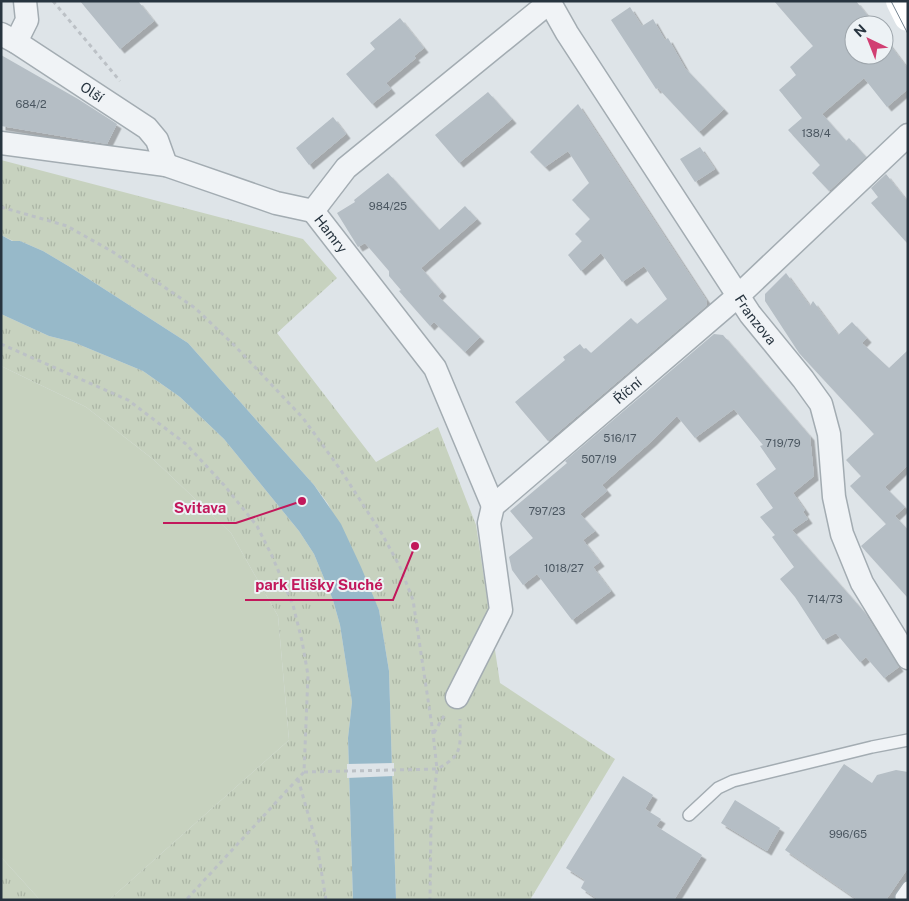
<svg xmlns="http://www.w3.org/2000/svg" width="909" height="901" viewBox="0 0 909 901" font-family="'Public Sans',sans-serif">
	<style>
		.grass { fill: #c7d2bf }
		.park { fill: url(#park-tufts) }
		.water { fill: #97b9c9 }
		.pier { fill: #dee4e8 }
		.building { fill: #b5bec5; filter: url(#shadow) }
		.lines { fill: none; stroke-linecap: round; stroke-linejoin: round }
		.service-casing { stroke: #a3acb2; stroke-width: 14 }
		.minor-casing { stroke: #a3acb2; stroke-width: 25 }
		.path { stroke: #bcc1c6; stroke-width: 3; stroke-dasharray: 4 4; stroke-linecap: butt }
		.service { stroke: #f0f3f6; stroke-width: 11 }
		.minor { stroke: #f0f3f6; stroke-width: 22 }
		.secondary { stroke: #fff; stroke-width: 28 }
		.tram { stroke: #778692; stroke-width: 1 }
		.labels { text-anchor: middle; stroke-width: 4; stroke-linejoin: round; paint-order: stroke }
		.number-label { font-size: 11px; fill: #4a5660 }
		.street-label { font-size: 14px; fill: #27343f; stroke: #edf2f5 }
		.leader { fill: none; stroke: #c2185b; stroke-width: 2 }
		.callout-dot { fill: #c2185b; stroke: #edf2f5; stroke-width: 2 }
		.callout-label { font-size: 15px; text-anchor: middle; font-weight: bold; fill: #c2185b; stroke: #edf2f5; stroke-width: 4; stroke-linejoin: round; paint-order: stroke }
	</style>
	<defs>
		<pattern id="park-tufts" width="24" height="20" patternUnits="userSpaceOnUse" patternTransform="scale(1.25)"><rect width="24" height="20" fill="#c7d2bf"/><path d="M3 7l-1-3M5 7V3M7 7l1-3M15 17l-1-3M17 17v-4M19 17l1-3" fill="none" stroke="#abb5a5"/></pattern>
		<filter id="shadow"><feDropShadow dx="4.5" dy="4.5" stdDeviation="0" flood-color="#0004"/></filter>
	</defs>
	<rect width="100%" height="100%" fill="#dee4e8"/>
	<!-- grass -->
	<path class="grass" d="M 1,366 L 86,407 L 154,460 L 231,533 L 278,616 L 289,740 L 109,900 L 40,900 L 1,857 Z"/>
	<!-- park -->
	<path class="park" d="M 1,160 L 303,239 L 337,278 L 277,333 L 376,462 L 438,427 L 476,525 L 500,683 L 615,759 L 530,900 L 396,900 L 389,671 L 379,610 L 328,504 L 314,485 L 188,343 L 70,267 L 43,251 L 20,241 L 13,241 L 1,235 Z
		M 1,314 L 49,336 L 73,342 L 143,371 L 180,397 L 224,439 L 299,531 L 314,554 L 333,600 L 340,625 L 352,702 L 348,738 L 353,900 L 109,900 L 289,740 L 278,616 L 231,533 L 154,460 L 86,407 L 1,366 Z
		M 1,857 L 40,900 L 1,900 Z"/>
	<!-- water -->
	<path class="water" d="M 1,235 L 12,241 L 20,241 L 43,251 L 70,267 L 188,343 L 314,485 L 341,524 L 361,567 L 379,610 L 389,671 L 396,900 L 353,900 L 348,738 L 352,702 L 340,625 L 333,600 L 314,554 L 299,531 L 224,439 L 180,397 L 143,371 L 73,342 L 49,336 L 1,314 Z"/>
	<!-- pier -->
	<path class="pier" d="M 394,763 L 394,776 L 347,778 L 347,764 Z"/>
	<!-- building -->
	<path class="building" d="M 80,1 L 138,1 L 154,21 L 120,49 Z
		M 774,1 L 856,1 L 875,25 L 854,25 L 854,55 L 884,55 L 884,37 L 908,69 L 908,89 L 887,107 L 864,78 L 822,114 L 846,141 L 849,138 L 866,157 L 829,191 L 812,173 L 820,165 L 788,130 L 802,118 L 779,90 L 796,75 L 790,67 L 813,46 Z
		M 630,7 L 642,26 L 653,19 L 665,40 L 668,38 L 685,68 L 724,109 L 699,132 L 658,88 L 656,89 L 611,20 Z
		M 400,18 L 424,48 L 414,56 L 416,58 L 386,83 L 391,89 L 372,104 L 346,74 L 375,49 L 370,43 Z
		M 1,55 L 78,99 L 117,124 L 107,144 L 1,126 Z
		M 488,92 L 512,119 L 459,163 L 435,135 Z
		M 578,104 L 707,301 L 706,306 L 548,441 L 515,402 L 565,360 L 563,357 L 580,344 L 584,349 L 586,348 L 591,353 L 631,318 L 637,324 L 667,299 L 644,266 L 622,282 L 601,253 L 581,271 L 568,255 L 582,241 L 575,234 L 590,219 L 572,200 L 589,183 L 568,151 L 545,167 L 530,152 Z
		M 333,117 L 346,134 L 309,165 L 296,148 Z
		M 700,147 L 715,169 L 695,182 L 680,159 Z
		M 388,173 L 439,230 L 465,206 L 477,219 L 421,268 L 442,292 L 438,296 L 480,337 L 465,352 L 434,322 L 430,326 L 399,291 L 401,290 L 389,276 L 389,271 L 365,243 L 358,247 L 337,213 L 355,202 L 354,200 Z
		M 886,174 L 908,202 L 908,244 L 871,203 L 878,197 L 871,188 Z
		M 786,273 L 810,306 L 813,301 L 838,335 L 852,322 L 867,338 L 862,343 L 889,368 L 908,350 L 908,465 L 885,487 L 905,507 L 895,516 L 908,530 L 908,598 L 861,546 L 886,524 L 850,486 L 861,476 L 846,460 L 874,434 L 799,353 L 765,301 L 765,294 Z
		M 714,334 L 723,335 L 810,436 L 814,476 L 793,493 L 805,510 L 803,512 L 808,519 L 792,530 L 865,613 L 899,667 L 884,678 L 866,657 L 860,662 L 836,633 L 823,640 L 795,597 L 780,579 L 794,567 L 772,537 L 775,535 L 760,517 L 773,508 L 756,484 L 776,469 L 760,446 L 763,445 L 734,409 L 695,438 L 677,416 L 652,441 L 602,485 L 607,491 L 580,514 L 595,531 L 583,540 L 600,562 L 593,567 L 611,591 L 572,620 L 537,574 L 523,585 L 512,570 L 509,557 L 533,538 L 510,511 L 567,463 L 565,461 Z
		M 844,764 L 872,783 L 877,775 L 896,770 L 908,772 L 908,868 L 886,900 L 858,900 L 785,850 Z
		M 623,776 L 653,795 L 645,809 L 661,819 L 656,826 L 702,855 L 674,900 L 599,900 L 581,888 L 585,880 L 566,868 Z
		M 735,800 L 780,828 L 767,851 L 721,823 Z"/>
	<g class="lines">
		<!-- service casing -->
		<g class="service-casing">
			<path id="service" d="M 689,815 L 718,788 L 733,781 L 872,747 L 908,740
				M 901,897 L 908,887"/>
		</g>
		<!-- minor casing -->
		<g class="minor-casing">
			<g id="minor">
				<path id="s1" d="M 549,1 L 567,33 L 750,314 L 803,379 L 821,404 L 829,434 L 834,497 L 842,534 L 862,583 L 908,658"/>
				<path id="s2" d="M 1,34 L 16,42 L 147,128 L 157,140 L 166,165"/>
				<path d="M 16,42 L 27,20 L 25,1"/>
				<path d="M 1,143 L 166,165 L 276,203 L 313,211"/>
				<path id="s3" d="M 313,211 L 435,368 L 493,506"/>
				<path d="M 313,211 L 346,168 L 551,1"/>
				<path id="s4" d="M 457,697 L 501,610 L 489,523 L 493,506 L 739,295 L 908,135"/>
			</g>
		</g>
		<!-- path -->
		<path class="path" d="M 53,1 L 120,81
			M 1,207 L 67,226 L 113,252 L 195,308 L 235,346 L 303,418 L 340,469 L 382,534 L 400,567 L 413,600 L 433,733 L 437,769 L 431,821 L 430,900
			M 1,344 L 128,400 L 186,444 L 224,485 L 257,526 L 272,556 L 293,605 L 302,641 L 308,675 L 304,772 L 186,900
			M 434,733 L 445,714
			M 304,772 L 437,769 C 464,755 460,746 460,719
			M 298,779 L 317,845 L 326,900"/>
		<!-- service -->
		<use href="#service" class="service"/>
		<!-- minor -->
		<use href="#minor" class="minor"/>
		<!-- secondary -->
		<path class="secondary" d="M 900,1 L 908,17"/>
		<!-- tram -->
		<path class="tram" d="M 891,1 L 908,34
			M 907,1 L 908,2"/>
	</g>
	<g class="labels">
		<!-- number labels -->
		<g class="number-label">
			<text x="31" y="108">684/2</text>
			<text x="816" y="137">138/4</text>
			<text x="388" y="210">984/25</text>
			<text x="620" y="442">516/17</text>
			<text x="783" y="447">719/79</text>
			<text x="599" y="463">507/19</text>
			<text x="547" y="515">797/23</text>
			<text x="564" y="572">1018/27</text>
			<text x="825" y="603">714/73</text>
			<text x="848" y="838">996/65</text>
		</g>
		<!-- street labels -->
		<g class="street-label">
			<text dy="5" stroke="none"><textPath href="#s2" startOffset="108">Olší</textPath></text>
			<text dy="5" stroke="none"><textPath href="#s3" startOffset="29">Hamry</textPath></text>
			<text dy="5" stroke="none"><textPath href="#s1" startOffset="380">Franzova</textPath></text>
			<text dy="5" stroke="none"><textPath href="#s4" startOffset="380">Říční</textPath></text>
		</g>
	</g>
	<!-- callouts -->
	<path class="leader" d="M302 501L236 523H163M415 546L393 600H245"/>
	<g class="callout-dot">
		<circle cx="302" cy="501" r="5"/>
		<circle cx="415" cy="546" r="5"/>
	</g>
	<g class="callout-label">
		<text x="200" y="513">Svitava</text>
		<text x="319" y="590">park Elišky Suché</text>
	</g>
	<!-- border -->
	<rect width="909" height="901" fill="none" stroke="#27343f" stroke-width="5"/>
	<!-- north arrow -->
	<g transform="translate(869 40) rotate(317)"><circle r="24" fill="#edf2f5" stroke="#9ea6ac"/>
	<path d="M0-4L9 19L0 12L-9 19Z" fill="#d13f72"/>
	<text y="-8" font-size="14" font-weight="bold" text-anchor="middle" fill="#27343f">N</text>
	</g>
</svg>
